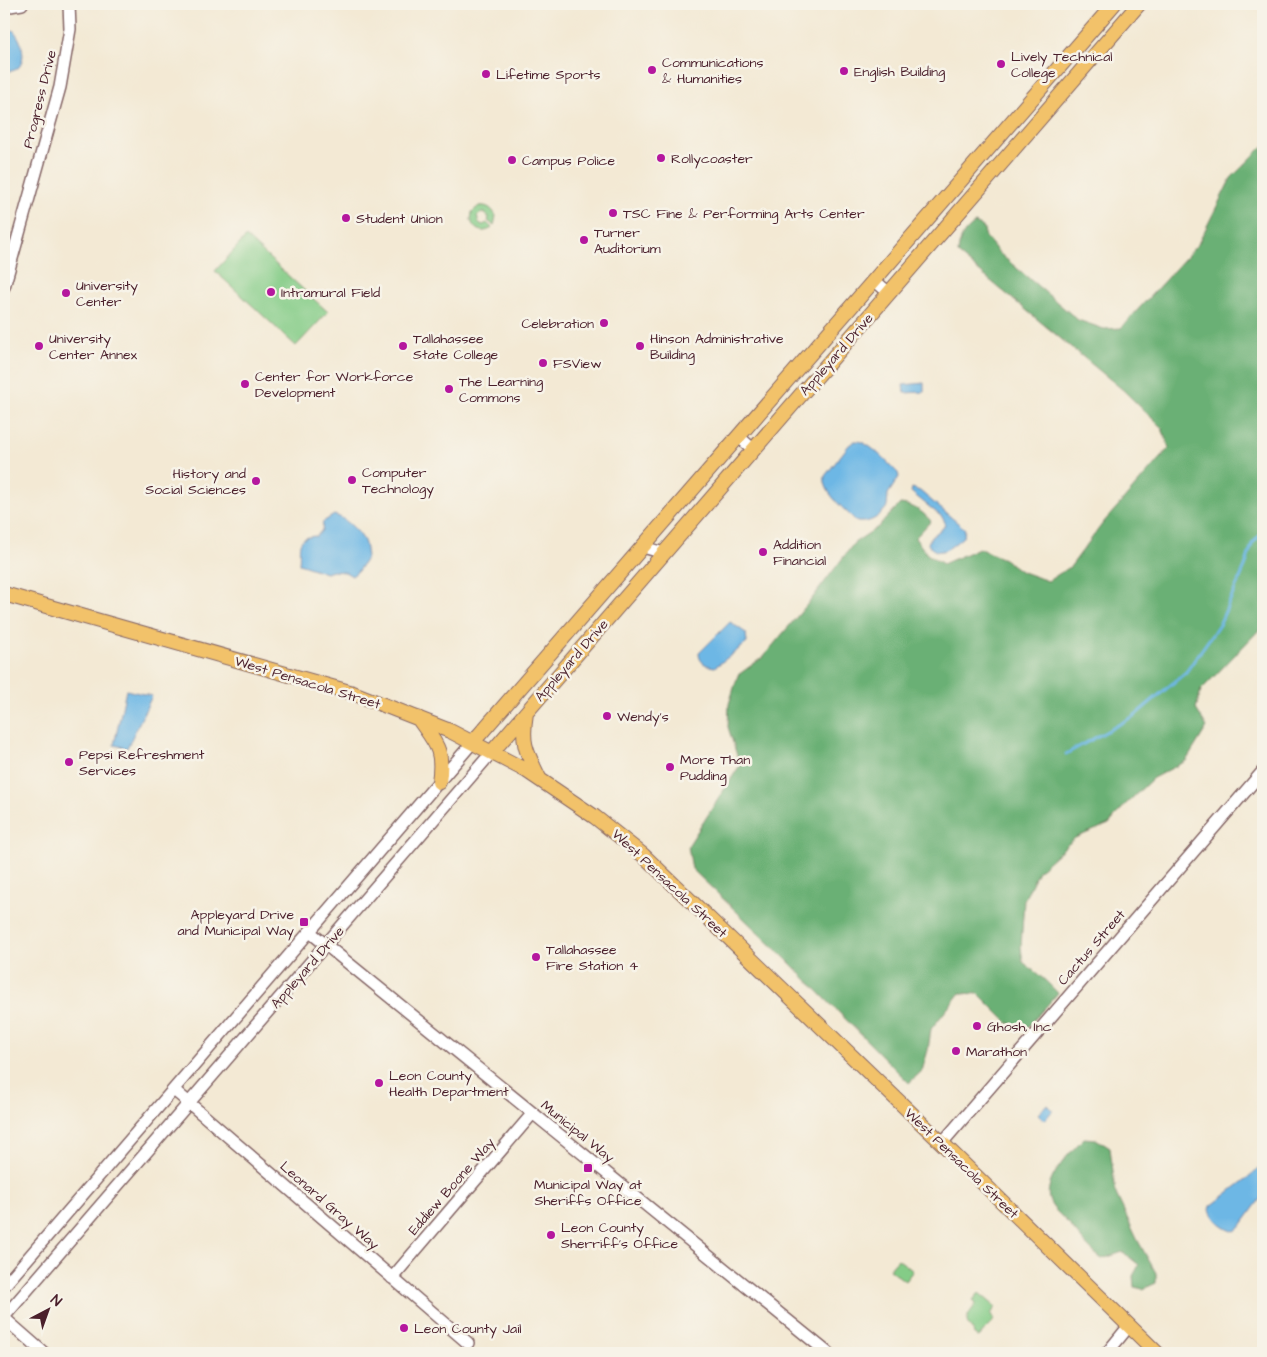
<svg xmlns="http://www.w3.org/2000/svg" width="1267" height="1357" viewBox="0 0 1267 1357" font-family="'Architects Daughter',sans-serif">
	<style>
		.green { fill: #84cc87; stroke: #677659 }
		.forest { fill: #6bb074; stroke: #5a6850 }
		.water { fill: #6db7e5; stroke: #5c6b88 }
		.lines { fill: none; stroke-linecap: round; stroke-linejoin: round }
		.stream { stroke: #6db7e5; stroke-width: 3 }
		.minor-casing { stroke: #856666; stroke-width: 14 }
		.major-casing { stroke: #856666; stroke-width: 16 }
		.minor { stroke: #fff; stroke-width: 11 }
		.major { stroke: #f2c26a; stroke-width: 14 }
		.poi-dot { fill: #b5179e; stroke: #f7f3e8; stroke-width: 2 }
		.labels { text-anchor: middle; stroke-width: 5; stroke-linejoin: round; paint-order: stroke }
		.poi-label { font-size: 14px; fill: #4a1f2b; stroke: #f7f3e8; text-anchor: start }
		.street-label { font-size: 14px; fill: #4a1f2b; stroke: #f7f3e8 }
	</style>
	<rect width="100%" height="100%" fill="#f7f3e8"/>
	<filter id="ink" filterUnits="userSpaceOnUse"><feTurbulence type="fractalNoise" baseFrequency=".02" numOctaves="2"/><feDisplacementMap in="SourceGraphic" scale="10" xChannelSelector="R" yChannelSelector="G"/><feConvolveMatrix kernelMatrix="1 2 1 2 8 2 1 2 1" color-interpolation-filters="sRGB"/></filter>
	<filter id="wash" filterUnits="userSpaceOnUse"><feTurbulence type="fractalNoise" baseFrequency=".0096" numOctaves="4" result="noise"/><feDisplacementMap in="SourceGraphic" scale="20" xChannelSelector="R" yChannelSelector="G"/><feGaussianBlur stdDeviation="1.12" result="paint"/><feColorMatrix in="noise" values="0 0 0 0 0 0 0 0 0 0 0 0 0 0 0 0 0 1.4 0 .05"/><feComposite in="paint" operator="in"/></filter>
	<g filter="url(#wash)">
		<rect width="100%" height="100%" fill="#f3e9d4"/>
		<!-- green -->
		<path class="green" d="M 479,206 C 487,205 492,208 496,216 L 494,226 L 488,221 L 489,218 L 485,213 L 482,213 L 477,216 L 479,223 L 483,225 L 487,223 L 492,228 C 483,234 474,231 471,220 L 472,212 Z
			M 246,237 L 328,312 L 296,346 L 215,271 Z
			M 898,1259 L 913,1271 L 905,1281 L 889,1269 Z
			M 979,1293 L 996,1307 L 991,1314 L 994,1320 L 979,1337 L 974,1335 C 972,1327 975,1334 970,1327 C 962,1318 972,1311 976,1304 L 973,1300 Z"/>
		<!-- forest -->
		<path class="forest" d="M 1263,146 L 1263,626 L 1201,690 L 1196,709 L 1207,727 L 1186,761 L 1153,778 L 1125,805 L 1109,824 L 1075,838 L 1038,871 L 1024,900 L 1021,947 L 1023,962 L 1046,981 L 1058,993 L 1027,1028 L 1008,1023 L 979,994 L 960,993 L 931,1029 L 928,1050 L 922,1071 L 909,1083 L 785,958 L 692,869 L 688,846 L 740,765 L 728,727 L 729,704 L 738,675 L 763,657 L 811,600 L 854,543 L 878,527 L 900,504 C 913,505 922,511 931,521 L 915,538 L 927,554 L 943,564 L 979,548 L 1004,559 L 1020,571 L 1048,581 L 1071,566 L 1103,523 L 1169,448 L 1162,428 L 1123,390 L 958,254 C 959,239 963,232 975,223 L 983,227 L 986,237 L 999,253 L 1078,320 L 1104,329 L 1121,328 L 1198,244 L 1231,178 Z
			M 1084,1138 L 1096,1139 L 1110,1148 L 1116,1194 L 1137,1239 L 1156,1273 L 1156,1283 L 1143,1289 L 1134,1287 L 1133,1276 L 1139,1265 L 1123,1252 L 1102,1259 C 1088,1249 1079,1236 1068,1223 C 1063,1217 1056,1212 1052,1206 C 1037,1184 1071,1152 1084,1138 Z"/>
		<!-- water -->
		<path class="water" d="M 13,30 C 26,43 29,75 4,71 L 4,32 Z
			M 924,383 L 924,392 L 904,393 L 903,385 Z
			M 855,441 C 867,440 885,460 894,469 L 898,473 L 899,477 L 888,494 L 887,507 C 878,518 871,523 857,522 C 846,510 822,493 825,476 L 849,445 Z
			M 912,488 L 920,491 L 965,529 L 964,536 C 954,544 939,561 928,544 L 930,538 L 944,527 L 945,522 L 942,517 L 911,492 Z
			M 334,515 C 344,517 359,531 364,541 C 366,545 366,552 367,557 L 358,571 L 352,576 L 345,572 L 333,571 L 326,573 L 299,564 C 301,547 294,537 317,536 L 322,530 L 323,522 Z
			M 730,622 L 746,633 L 747,643 L 715,667 C 707,666 699,663 699,653 Z
			M 126,690 L 152,696 L 127,748 L 114,745 Z
			M 1047,1104 L 1053,1110 L 1045,1120 L 1038,1114 Z
			M 1263,1166 L 1263,1195 L 1240,1227 L 1235,1231 C 1223,1228 1215,1221 1210,1210 L 1211,1206 Z"/>
		<g class="lines">
			<!-- stream -->
			<path class="stream" d="M 1066,754 L 1134,716 L 1186,672 L 1219,625 L 1245,567 L 1252,544 L 1263,532"/>
		</g>
	</g>
	<g filter="url(#ink)">
		<g class="lines">
			<!-- minor casing -->
			<g class="minor-casing">
				<path id="minor" d="M 4,7 L 22,4
					M 874,280 L 889,293
					M 4,287 L 60,87 L 70,29 L 69,4
					M 739,437 L 754,450
					M 643,547 L 664,553
					M 310,932 L 828,1353
					M 174,1090 L 468,1343
					M 942,1143 L 1263,771
					M 392,1278 L 533,1113
					M 4,1286 L 473,742
					M 4,1317 L 492,752
					M 4,1318 L 44,1353
					M 1107,1353 L 1129,1326"/>
			</g>
			<!-- major casing -->
			<g class="major-casing">
				<path id="major" d="M 4,594 L 353,693 L 450,731 L 527,771 L 595,817 L 643,855 L 942,1143 L 1157,1353
					M 526,713 C 521,744 526,751 539,778
					M 418,718 C 436,744 444,749 439,782
					M 473,742 L 1114,4
					M 492,752 L 1139,4"/>
			</g>
			<!-- minor -->
			<use href="#minor" class="minor"/>
			<!-- major -->
			<use href="#major" class="major"/>
		</g>
	</g>
	<!-- markers -->
	<g class="poi-dot">
		<circle cx="1001" cy="64" r="5"/>
		<circle cx="652" cy="70" r="5"/>
		<circle cx="844" cy="71" r="5"/>
		<circle cx="486" cy="74" r="5"/>
		<circle cx="661" cy="158" r="5"/>
		<circle cx="512" cy="160" r="5"/>
		<circle cx="613" cy="213" r="5"/>
		<circle cx="346" cy="218" r="5"/>
		<circle cx="584" cy="240" r="5"/>
		<circle cx="271" cy="292" r="5"/>
		<circle cx="66" cy="293" r="5"/>
		<circle cx="604" cy="323" r="5"/>
		<circle cx="39" cy="346" r="5"/>
		<circle cx="403" cy="346" r="5"/>
		<circle cx="640" cy="346" r="5"/>
		<circle cx="543" cy="363" r="5"/>
		<circle cx="245" cy="384" r="5"/>
		<circle cx="449" cy="389" r="5"/>
		<circle cx="352" cy="480" r="5"/>
		<circle cx="256" cy="481" r="5"/>
		<circle cx="763" cy="552" r="5"/>
		<circle cx="607" cy="716" r="5"/>
		<circle cx="69" cy="762" r="5"/>
		<circle cx="670" cy="767" r="5"/>
		<rect x="299" y="917" width="10" height="10" rx="2.5"/>
		<circle cx="536" cy="957" r="5"/>
		<circle cx="977" cy="1026" r="5"/>
		<circle cx="956" cy="1051" r="5"/>
		<circle cx="379" cy="1083" r="5"/>
		<rect x="583" y="1163" width="10" height="10" rx="2.5"/>
		<circle cx="551" cy="1235" r="5"/>
		<circle cx="404" cy="1328" r="5"/>
	</g>
	<g class="labels">
		<!-- poi labels -->
		<g class="poi-label">
			<text x="1011" y="61">Lively Technical<tspan x="1011" dy="16">College</tspan></text>
			<text x="662" y="67">Communications<tspan x="662" dy="16">&amp; Humanities</tspan></text>
			<text x="854" y="76">English Building</text>
			<text x="496" y="79">Lifetime Sports</text>
			<text x="671" y="163">Rollycoaster</text>
			<text x="522" y="165">Campus Police</text>
			<text x="623" y="218">TSC Fine &amp; Performing Arts Center</text>
			<text x="356" y="223">Student Union</text>
			<text x="594" y="237">Turner<tspan x="594" dy="16">Auditorium</tspan></text>
			<text x="76" y="290">University<tspan x="76" dy="16">Center</tspan></text>
			<text x="281" y="297">Intramural Field</text>
			<text x="594" y="328" text-anchor="end">Celebration</text>
			<text x="49" y="343">University<tspan x="49" dy="16">Center Annex</tspan></text>
			<text x="413" y="343">Tallahassee<tspan x="413" dy="16">State College</tspan></text>
			<text x="650" y="343">Hinson Administrative<tspan x="650" dy="16">Building</tspan></text>
			<text x="553" y="368">FSView</text>
			<text x="255" y="381">Center for Workforce<tspan x="255" dy="16">Development</tspan></text>
			<text x="459" y="386">The Learning<tspan x="459" dy="16">Commons</tspan></text>
			<text x="362" y="477">Computer<tspan x="362" dy="16">Technology</tspan></text>
			<text x="246" y="478" text-anchor="end">History and<tspan x="246" dy="16">Social Sciences</tspan></text>
			<text x="773" y="549">Addition<tspan x="773" dy="16">Financial</tspan></text>
			<text x="617" y="721">Wendy's</text>
			<text x="79" y="759">Pepsi Refreshment<tspan x="79" dy="16">Services</tspan></text>
			<text x="680" y="764">More Than<tspan x="680" dy="16">Pudding</tspan></text>
			<text x="294" y="919" text-anchor="end">Appleyard Drive<tspan x="294" dy="16">and Municipal Way</tspan></text>
			<text x="546" y="954">Tallahassee<tspan x="546" dy="16">Fire Station 4</tspan></text>
			<text x="987" y="1031">Ghosh, Inc</text>
			<text x="966" y="1056">Marathon</text>
			<text x="389" y="1080">Leon County<tspan x="389" dy="16">Health Department</tspan></text>
			<text x="588" y="1189" text-anchor="middle">Municipal Way at<tspan x="588" dy="16">Sheriffs Office</tspan></text>
			<text x="561" y="1232">Leon County<tspan x="561" dy="16">Sherriff's Office</tspan></text>
			<text x="414" y="1333">Leon County Jail</text>
		</g>
		<!-- street labels -->
		<g class="street-label">
			<text transform="translate(39 99) rotate(-76)" y="5">Progress Drive</text>
			<text transform="translate(836 354) rotate(-49)" y="5">Appleyard Drive</text>
			<text transform="translate(571 660) rotate(-49)" y="5">Appleyard Drive</text>
			<text transform="translate(308 682) rotate(17)" y="5">West Pensacola Street</text>
			<text transform="translate(670 883) rotate(43)" y="5">West Pensacola Street</text>
			<text transform="translate(1091 947) rotate(-49)" y="5">Cactus Street</text>
			<text transform="translate(307 967) rotate(-49)" y="5">Appleyard Drive</text>
			<text transform="translate(578 1131) rotate(39)" y="5">Municipal Way</text>
			<text transform="translate(962 1163) rotate(44)" y="5">West Pensacola Street</text>
			<text transform="translate(451 1186) rotate(-49)" y="5">Eddiew Boone Way</text>
			<text transform="translate(330 1205) rotate(41)" y="5">Leonard Gray Way</text>
		</g>
	</g>
	<!-- margin -->
	<rect width="1267" height="1357" fill="none" stroke="#f7f3e8" stroke-width="20"/>
	<!-- north arrow -->
	<g transform="translate(48 1310) rotate(41)" stroke="#f7f3e8" stroke-width="4" paint-order="stroke">
	<path d="M0-4L9 19L0 12L-9 19Z" fill="#4a1f2b"/>
	<text y="-8" font-size="14" font-weight="bold" text-anchor="middle" fill="#4a1f2b">N</text>
	</g>
</svg>
